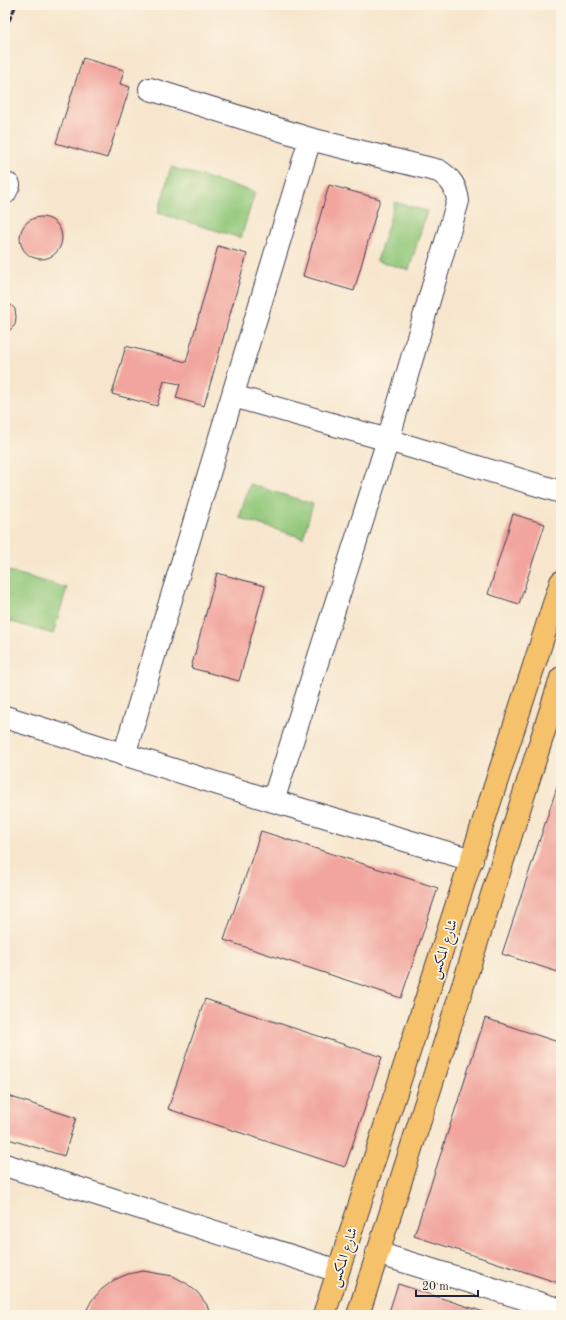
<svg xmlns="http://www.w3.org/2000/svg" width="566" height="1320" viewBox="0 0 566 1320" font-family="'Old Standard TT',Amiri,serif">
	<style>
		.green { fill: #92c87a; stroke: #5a755a }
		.building { fill: #f1a59e }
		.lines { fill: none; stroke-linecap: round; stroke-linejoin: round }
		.minor-casing { stroke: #423f51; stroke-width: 24 }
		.major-casing { stroke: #423f51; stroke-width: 24 }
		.minor { stroke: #fff; stroke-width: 22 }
		.major { stroke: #f5c16b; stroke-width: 22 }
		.rail { stroke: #22223b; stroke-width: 3; stroke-dasharray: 6 3; stroke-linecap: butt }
		.labels { text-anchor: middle; stroke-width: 3.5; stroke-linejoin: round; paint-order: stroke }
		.street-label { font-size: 14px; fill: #22223b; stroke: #fcf5e5 }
	</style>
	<rect width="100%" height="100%" fill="#fcf5e5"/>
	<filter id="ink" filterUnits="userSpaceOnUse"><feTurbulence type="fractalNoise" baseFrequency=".025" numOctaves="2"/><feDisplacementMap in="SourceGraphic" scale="8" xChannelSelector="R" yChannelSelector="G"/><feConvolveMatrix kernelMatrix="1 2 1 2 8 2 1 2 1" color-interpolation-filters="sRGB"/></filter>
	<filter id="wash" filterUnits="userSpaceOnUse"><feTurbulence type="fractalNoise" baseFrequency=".012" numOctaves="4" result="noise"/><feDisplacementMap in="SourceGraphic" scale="16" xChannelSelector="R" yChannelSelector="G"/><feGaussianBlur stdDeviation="0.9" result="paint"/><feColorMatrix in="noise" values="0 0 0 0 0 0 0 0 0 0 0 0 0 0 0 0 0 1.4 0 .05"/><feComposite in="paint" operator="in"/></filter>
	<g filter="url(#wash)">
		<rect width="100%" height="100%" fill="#f7e6cd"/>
		<!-- green -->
		<path class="green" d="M 171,167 L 255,192 L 241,238 L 158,213 Z
			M 395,202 L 427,211 L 409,270 L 377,261 Z
			M 250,484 L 313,504 L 303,538 L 239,518 Z
			M 5,570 L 67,588 L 53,634 L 5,620 Z"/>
		<g id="blocks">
			<!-- building -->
			<path class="building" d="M 83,58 L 124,70 L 120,84 L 130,87 L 107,158 L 56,143 Z
				M 329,185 L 380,199 L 354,291 L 303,276 Z
				M20 238a21 21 0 1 1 42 0a21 21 0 1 1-42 0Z
				M 218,246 L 247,254 L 204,406 L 176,398 L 180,384 L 164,381 L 157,406 L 112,394 L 126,346 L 186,362 Z
				M 5,299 L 15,309 L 16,317 L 15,325 L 5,335 Z
				M 513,514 L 545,524 L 519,604 L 488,594 Z
				M 217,573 L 265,586 L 239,681 L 191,668 Z
				M 561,775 L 561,973 L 502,954 Z
				M 261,831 L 438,888 L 401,998 L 224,940 Z
				M 205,999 L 382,1057 L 345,1167 L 168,1109 Z
				M 485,1018 L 561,1043 L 561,1278 L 559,1283 L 414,1236 Z
				M 5,1095 L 76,1118 L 64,1156 L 5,1138 Z
				M 143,1271 L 173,1276 L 186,1283 L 198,1293 L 207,1305 L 210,1315 L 84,1315 L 92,1300 L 102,1289 L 114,1280 L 128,1274 Z
				M 398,1284 L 493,1315 L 388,1315 Z"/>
		</g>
	</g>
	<g filter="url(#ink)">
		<use href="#blocks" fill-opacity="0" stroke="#423f51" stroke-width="1"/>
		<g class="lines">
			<!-- minor casing -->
			<g class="minor-casing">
				<path id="minor" d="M 150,89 L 310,139 L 439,171 C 451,179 456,186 458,201 L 388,440 L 273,801
					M 5,193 L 9,185
					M 233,396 L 388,440 L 561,492
					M 5,717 L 273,801 L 472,860
					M 124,755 L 310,139
					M 5,1165 L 338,1271
					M 377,1253 L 561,1310"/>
			</g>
			<!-- major casing -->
			<g class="major-casing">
				<path id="major" d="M 324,1315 L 561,582
					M 358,1315 L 561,678"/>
			</g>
			<!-- minor -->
			<use href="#minor" class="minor"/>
			<!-- major -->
			<use href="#major" class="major"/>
			<!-- rail -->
			<path class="rail" d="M 5,29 L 16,5"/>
		</g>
	</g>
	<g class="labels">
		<!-- street labels -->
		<g class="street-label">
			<text transform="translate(443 949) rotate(-72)" y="5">شارع المكس</text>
			<text transform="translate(343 1257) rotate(-72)" y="5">شارع المكس</text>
		</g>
	</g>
	<!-- margin -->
	<rect width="566" height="1320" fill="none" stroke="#fcf5e5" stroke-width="20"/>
	<!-- scale -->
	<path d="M416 1290v6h62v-6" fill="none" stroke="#22223b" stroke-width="2"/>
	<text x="422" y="1290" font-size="12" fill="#22223b" stroke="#fcf5e5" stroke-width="3" paint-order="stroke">20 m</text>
</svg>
